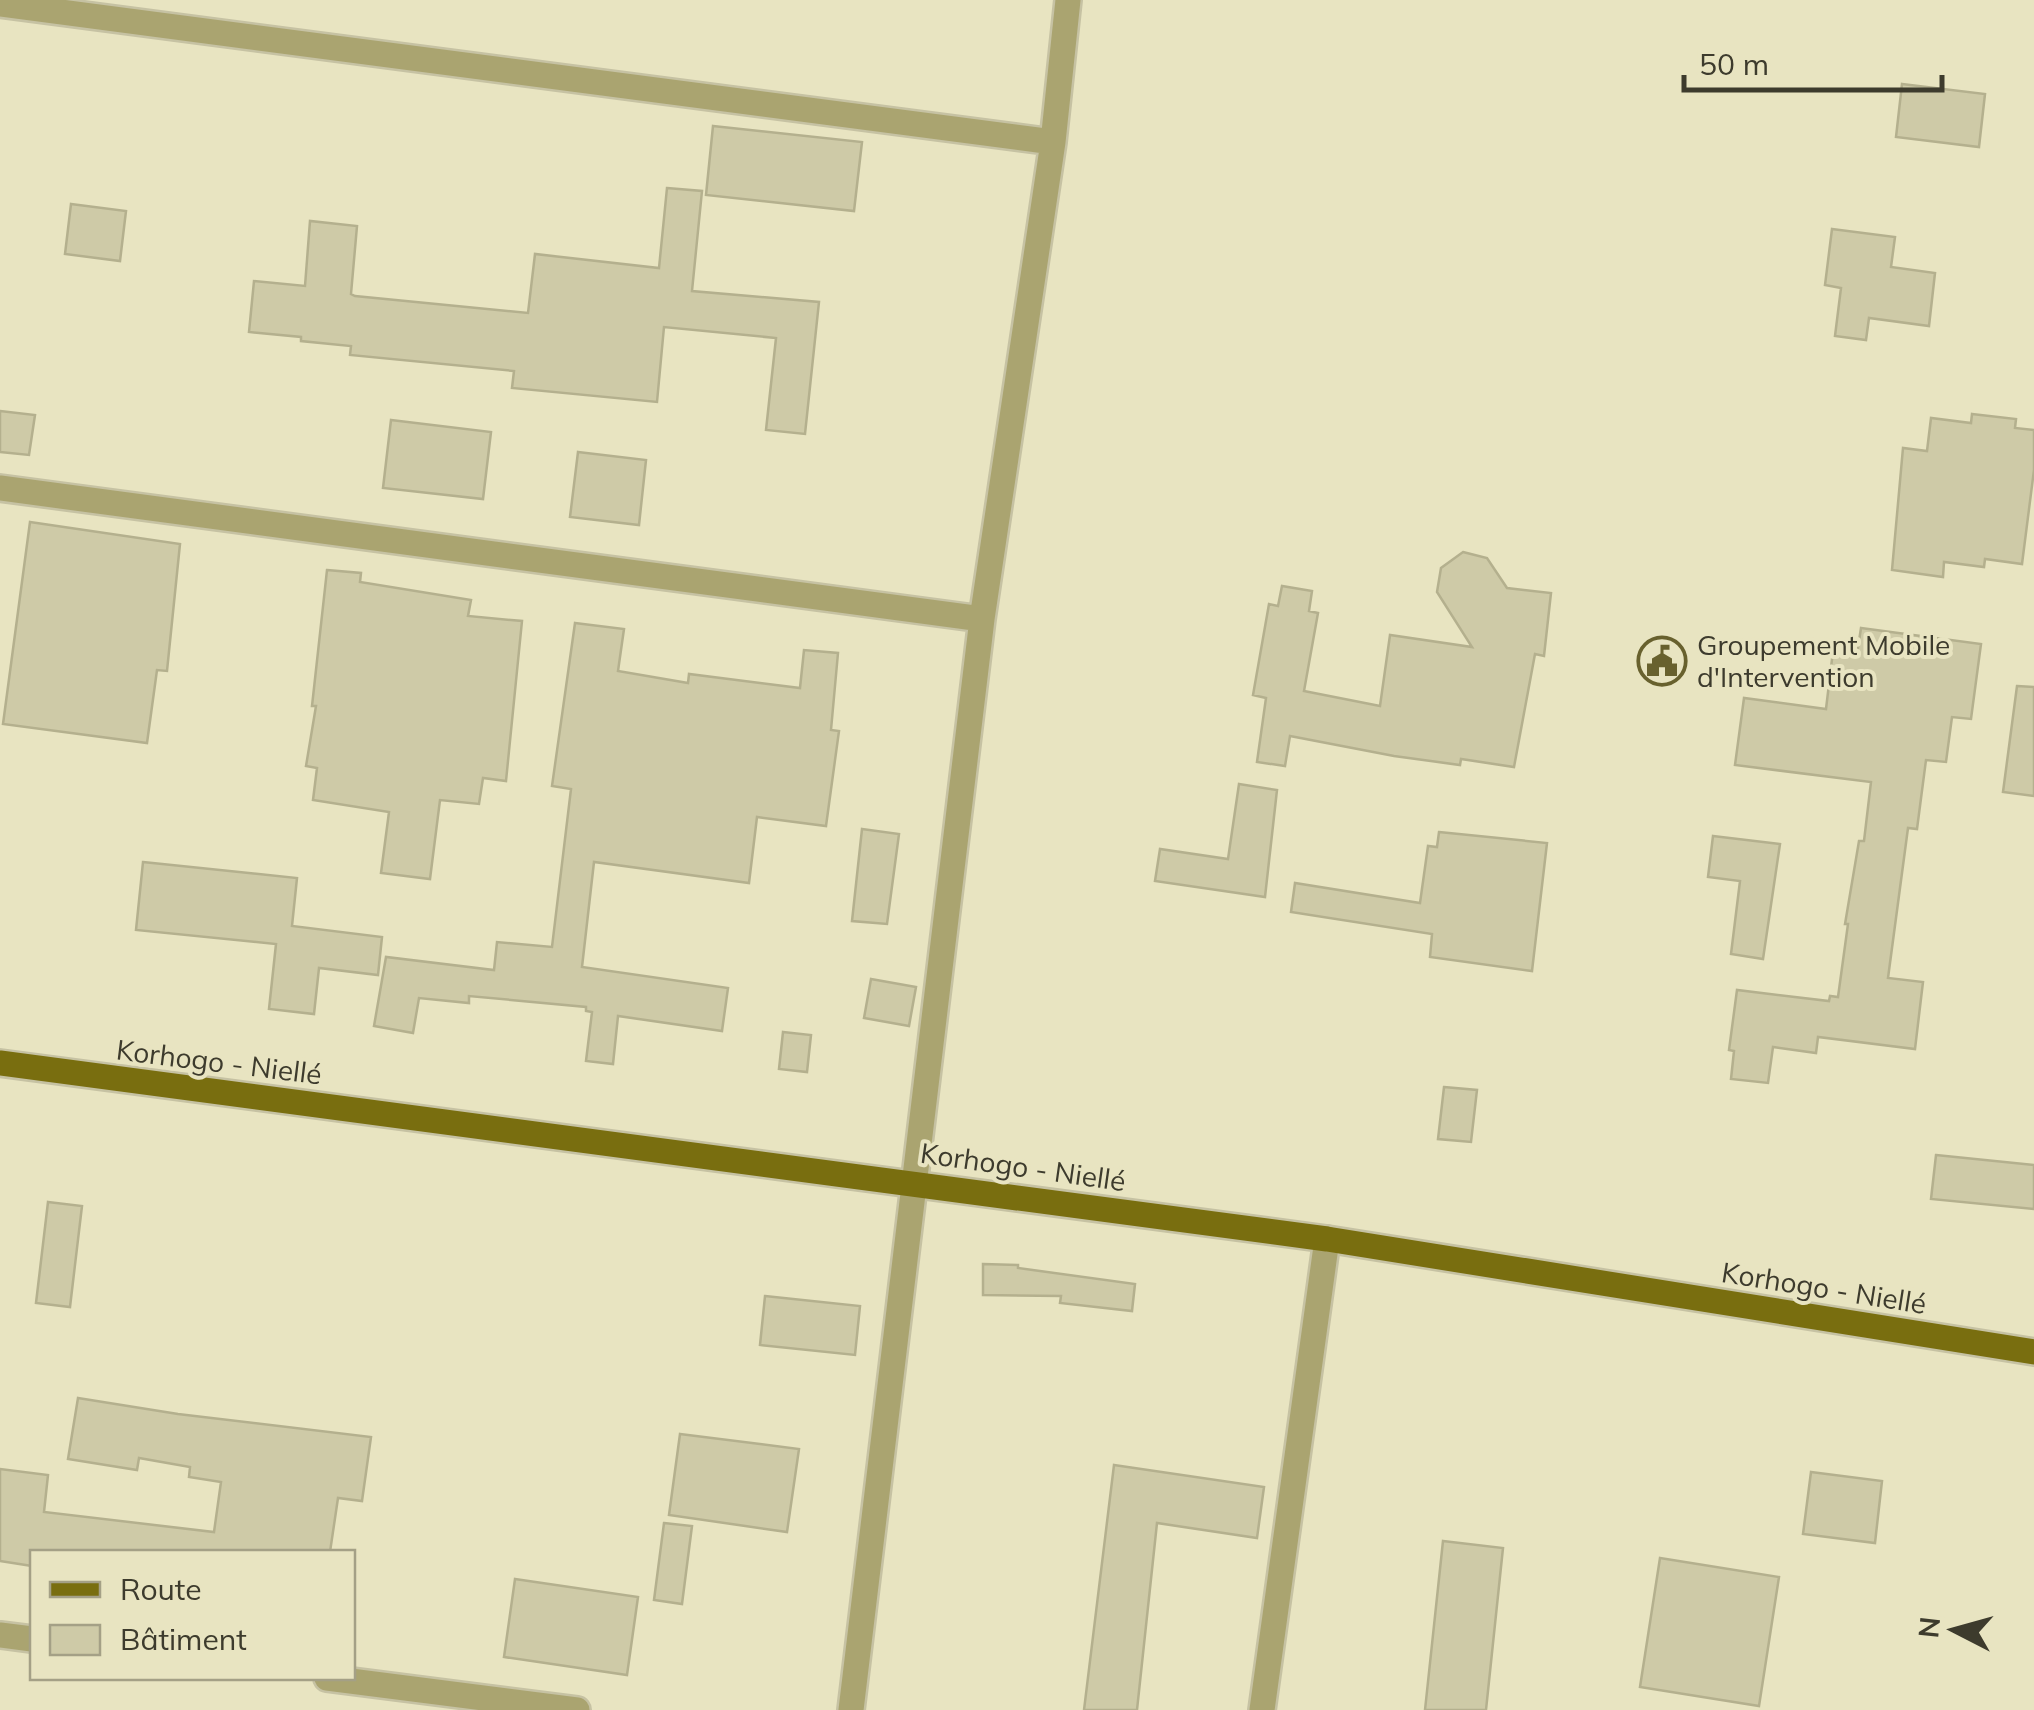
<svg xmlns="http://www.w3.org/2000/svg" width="2034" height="1710" viewBox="0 0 2034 1710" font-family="Mulish,sans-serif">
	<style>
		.building { fill: #cecaa7; stroke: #b4b08e; stroke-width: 2.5 }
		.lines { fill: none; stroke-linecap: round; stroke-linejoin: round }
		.street-casing { stroke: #c6c2a3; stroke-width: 30 }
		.primary-casing { stroke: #c6c2a3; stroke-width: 30 }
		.street { stroke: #aaa470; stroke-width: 25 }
		.primary { stroke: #796e0f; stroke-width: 25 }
		.labels { text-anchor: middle; stroke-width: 8; stroke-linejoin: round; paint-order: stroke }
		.poi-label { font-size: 28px; fill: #3d3b2d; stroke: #e8e4c1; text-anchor: start }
		.street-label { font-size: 28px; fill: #3d3b2d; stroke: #e8e4c1 }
	</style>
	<rect width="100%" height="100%" fill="#e8e4c1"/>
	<!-- building -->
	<path class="building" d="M 1902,84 L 1985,94 L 1979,147 L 1896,137 Z
		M 713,126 L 862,142 L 854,211 L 706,195 Z
		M 667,188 L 702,191 L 692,291 L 819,302 L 805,434 L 766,430 L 776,338 L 664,327 L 657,402 L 512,388 L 514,371 L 350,355 L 351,346 L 301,341 L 301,337 L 249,332 L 254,281 L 305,286 L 310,221 L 357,226 L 351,294 L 355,296 L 528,313 L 535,254 L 659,268 Z
		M 71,204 L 126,211 L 120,261 L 65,254 Z
		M 1832,229 L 1895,237 L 1891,267 L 1935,273 L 1929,326 L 1869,318 L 1866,340 L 1835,336 L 1841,288 L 1825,285 Z
		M 0,411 L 35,415 L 29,455 L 0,452 Z
		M 1972,414 L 2016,419 L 2015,428 L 2034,430 L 2034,470 L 2022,564 L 1985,559 L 1984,567 L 1944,562 L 1943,577 L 1892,570 L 1903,448 L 1927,451 L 1931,418 L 1971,423 Z
		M 391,420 L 491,432 L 483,499 L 383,488 Z
		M 578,452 L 646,460 L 639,525 L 570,517 Z
		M 30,522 L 180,544 L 167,671 L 157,670 L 147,743 L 3,724 Z
		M 1463,552 L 1487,558 L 1507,588 L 1551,593 L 1544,656 L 1535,654 L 1514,767 L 1461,759 L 1460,765 L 1394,756 L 1290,736 L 1285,766 L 1257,762 L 1266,698 L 1253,695 L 1269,604 L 1278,606 L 1282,586 L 1312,591 L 1309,611 L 1318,613 L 1304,691 L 1380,706 L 1390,635 L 1472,647 L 1437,592 L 1441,568 Z
		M 327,570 L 361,573 L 360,582 L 471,600 L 468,616 L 522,621 L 506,781 L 483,778 L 479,804 L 440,800 L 430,879 L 381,873 L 389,812 L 313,800 L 317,768 L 306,766 L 316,706 L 312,706 Z
		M 575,623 L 624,629 L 618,671 L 688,683 L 689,674 L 800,688 L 804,650 L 838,653 L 831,730 L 839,731 L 826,826 L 757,817 L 749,883 L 594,862 L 582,967 L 728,988 L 722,1031 L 618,1016 L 613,1064 L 586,1061 L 592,1012 L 586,1011 L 586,1007 L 469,996 L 469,1003 L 419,998 L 413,1033 L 374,1026 L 386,957 L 494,970 L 497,942 L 552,947 L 571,789 L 552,786 Z
		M 1861,628 L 1981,644 L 1971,719 L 1952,717 L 1946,762 L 1926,760 L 1917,829 L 1908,828 L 1888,978 L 1923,982 L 1915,1049 L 1818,1037 L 1816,1053 L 1773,1047 L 1768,1083 L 1731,1079 L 1734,1051 L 1729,1050 L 1737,990 L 1829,1001 L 1830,996 L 1838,997 L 1848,924 L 1845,924 L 1859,841 L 1864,841 L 1871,782 L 1735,765 L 1744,698 L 1826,709 L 1833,651 L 1857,654 Z
		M 2017,686 L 2034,687 L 2034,796 L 2003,792 Z
		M 1239,784 L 1277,790 L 1265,897 L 1155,881 L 1160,849 L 1228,859 Z
		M 862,829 L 899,834 L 887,924 L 852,921 Z
		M 1439,832 L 1547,843 L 1532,971 L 1430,957 L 1432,934 L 1291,912 L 1295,883 L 1420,903 L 1428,846 L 1437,847 Z
		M 1713,836 L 1780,844 L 1763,959 L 1731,954 L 1740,881 L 1708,877 Z
		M 143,862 L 297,878 L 292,926 L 382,937 L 378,975 L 319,968 L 314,1014 L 269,1009 L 276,944 L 136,930 Z
		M 871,979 L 916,987 L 909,1026 L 864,1018 Z
		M 783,1032 L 811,1035 L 807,1072 L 779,1069 Z
		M 1444,1087 L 1477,1090 L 1471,1142 L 1438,1139 Z
		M 1936,1155 L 2034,1165 L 2034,1209 L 1931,1199 Z
		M 48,1202 L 82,1206 L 70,1307 L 36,1303 Z
		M 983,1264 L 1018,1265 L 1018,1268 L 1135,1284 L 1132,1311 L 1060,1303 L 1061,1296 L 983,1295 Z
		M 765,1296 L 860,1306 L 855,1355 L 760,1345 Z
		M 78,1398 L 178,1414 L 371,1437 L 362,1501 L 338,1498 L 330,1552 L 32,1552 L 32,1566 L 0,1561 L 0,1469 L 48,1475 L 44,1512 L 214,1532 L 221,1482 L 189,1477 L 190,1467 L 139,1458 L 137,1470 L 68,1459 Z
		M 680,1434 L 799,1449 L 787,1532 L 669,1515 Z
		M 1114,1465 L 1264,1487 L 1257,1538 L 1157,1523 L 1137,1710 L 1084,1710 Z
		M 1811,1472 L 1882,1481 L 1875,1543 L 1803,1534 Z
		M 664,1523 L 692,1526 L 682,1604 L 654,1600 Z
		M 1443,1541 L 1503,1548 L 1486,1710 L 1425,1710 Z
		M 1660,1558 L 1779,1577 L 1759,1706 L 1640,1687 Z
		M 515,1579 L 638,1597 L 627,1675 L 504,1657 Z"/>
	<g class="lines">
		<!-- street casing -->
		<g class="street-casing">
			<path id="street" d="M 0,4 L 1053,142
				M 0,488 L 982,619
				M 0,1635 L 32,1639
				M 327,1678 L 577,1710
				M 851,1710 L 982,619 L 1053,142 L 1068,0
				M 1262,1710 L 1327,1239"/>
		</g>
		<!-- primary casing -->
		<g class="primary-casing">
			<path id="primary" d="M 0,1063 L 1327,1239 L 2034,1352"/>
		</g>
		<!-- street -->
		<use href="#street" class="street"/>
		<!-- primary -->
		<use href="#primary" class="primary"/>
	</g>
	<!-- icons -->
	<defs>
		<g id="civic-ring" transform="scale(2.5)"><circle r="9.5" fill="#e8e4c1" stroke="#68612e" stroke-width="1.5"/><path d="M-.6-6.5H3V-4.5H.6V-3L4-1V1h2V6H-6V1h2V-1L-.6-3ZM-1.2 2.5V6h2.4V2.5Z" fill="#68612e"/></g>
	</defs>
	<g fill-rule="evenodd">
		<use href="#civic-ring" x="1662" y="661"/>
	</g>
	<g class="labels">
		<!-- poi labels -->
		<g class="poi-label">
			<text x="1697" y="655">Groupement Mobile<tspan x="1697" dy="32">d'Intervention</tspan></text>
		</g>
		<!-- street labels -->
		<g class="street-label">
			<text transform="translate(219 1062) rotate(7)" y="10">Korhogo - Niellé</text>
			<text transform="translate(1023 1167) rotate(8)" y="10">Korhogo - Niellé</text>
			<text transform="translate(1824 1288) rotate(9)" y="10">Korhogo - Niellé</text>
		</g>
	</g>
	<!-- legend -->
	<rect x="30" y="1550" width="325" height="130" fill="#e8e4c1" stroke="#a4a086" stroke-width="2.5"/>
	<rect x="50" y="1582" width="50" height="15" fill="#796e0f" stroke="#a4a086" stroke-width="2.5"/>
	<text x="120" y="1600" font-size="30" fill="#3d3b2d">Route</text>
	<rect x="50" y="1625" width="50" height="30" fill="#cecaa7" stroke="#a4a086" stroke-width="2.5"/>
	<text x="120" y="1650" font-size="30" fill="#3d3b2d">Bâtiment</text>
	<!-- north arrow -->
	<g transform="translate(1954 1630) rotate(276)" stroke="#e8e4c1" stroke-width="8" paint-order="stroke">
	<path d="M0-8L18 38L0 25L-18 38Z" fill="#3d3b2d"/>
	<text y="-15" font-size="28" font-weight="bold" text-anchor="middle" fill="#3d3b2d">N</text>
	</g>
	<!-- scale -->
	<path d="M1684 75v15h258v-15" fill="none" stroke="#3d3b2d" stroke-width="5"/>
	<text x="1699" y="75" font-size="30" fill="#3d3b2d" stroke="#e8e4c1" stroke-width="8" paint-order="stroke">50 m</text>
</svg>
